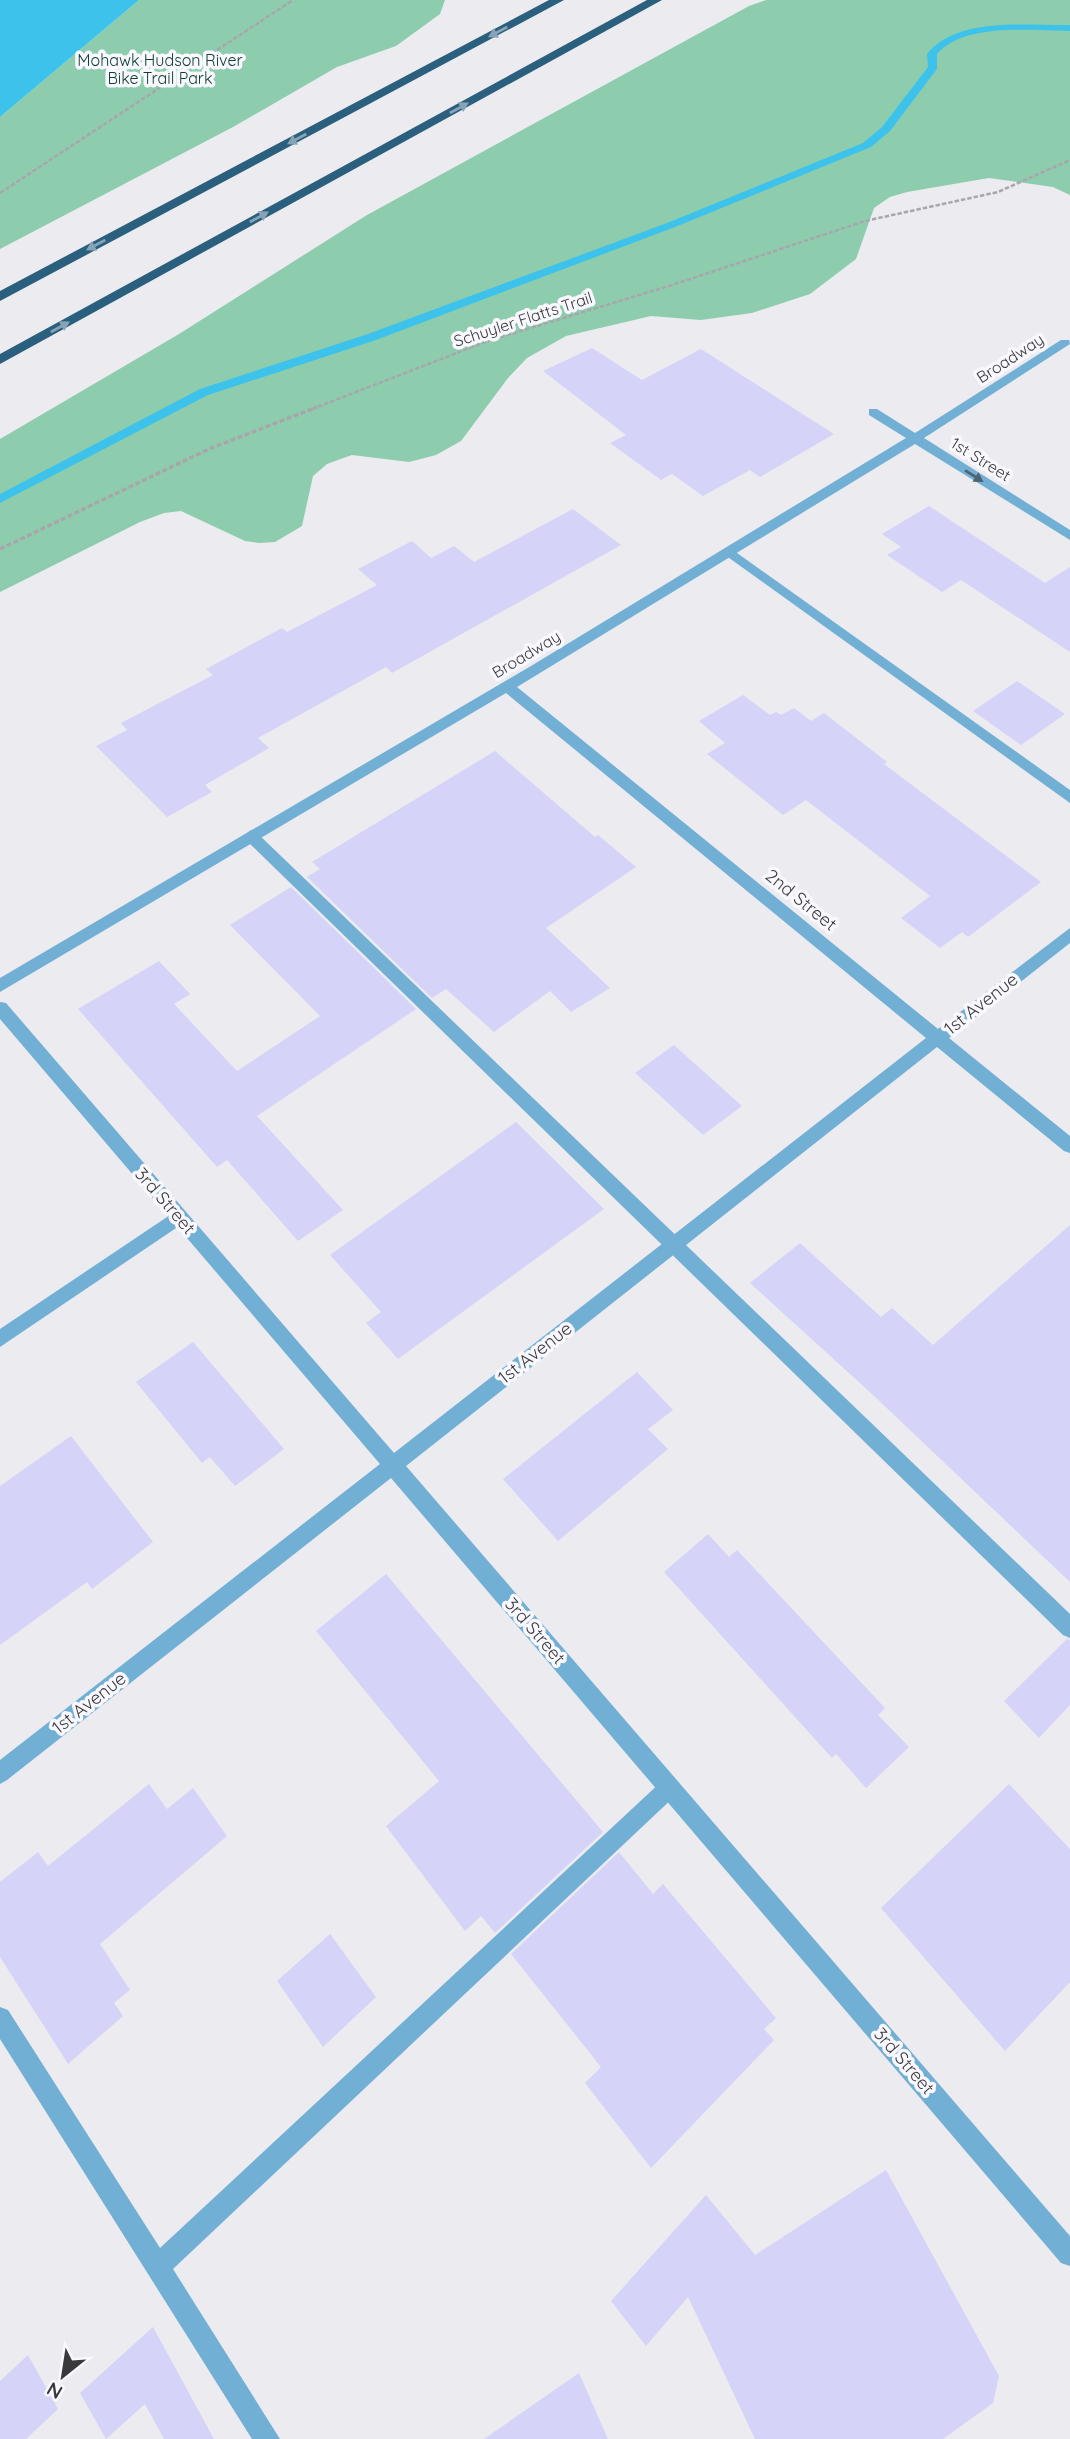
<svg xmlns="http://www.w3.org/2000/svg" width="1070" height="2439" viewBox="0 0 1070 2439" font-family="Quicksand,sans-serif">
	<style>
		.green { fill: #8dcdae }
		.water { fill: #3dc2ec }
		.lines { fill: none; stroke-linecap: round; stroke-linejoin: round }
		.stream { fill: #3dc2ec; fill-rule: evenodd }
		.building { fill: #d6d3f8 }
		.path-far1 { stroke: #a7a7ab; stroke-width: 2.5; stroke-dasharray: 4.5 2; stroke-linecap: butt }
		.path { stroke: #a7a7ab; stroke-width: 3.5; stroke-dasharray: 5 2.5; stroke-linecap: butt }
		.service { fill: #72afd4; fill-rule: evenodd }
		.minor { fill: #72afd4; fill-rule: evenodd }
		.motorway { fill: #2a5f7d; fill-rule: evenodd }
		.oneway { fill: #87a4b7 }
		.oneway2 { fill: #4e6371 }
		.labels { text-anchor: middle; stroke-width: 7; stroke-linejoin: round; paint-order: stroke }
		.far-park-label { font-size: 16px; fill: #10412e; stroke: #f9f8fe }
		.far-street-label { font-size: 16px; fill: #3a3a3c; stroke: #f9f8fe }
		.street-label { font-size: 18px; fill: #3a3a3c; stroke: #f9f8fe }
	</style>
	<rect width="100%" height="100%" fill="#ebebf0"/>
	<!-- green -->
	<path class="green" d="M 139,0 L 445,0 L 440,14 L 396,46 L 337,67 L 233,127 L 0,249 L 0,117 Z
		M 766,0 L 1070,0 L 1070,195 L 1053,187 L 989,178 L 907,192 L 890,197 L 874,208 L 856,259 L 810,294 L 752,313 L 701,320 L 651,316 L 566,336 L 527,358 L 508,378 L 461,441 L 436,455 L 409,462 L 352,455 L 327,464 L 313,476 L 302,526 L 275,542 L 259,543 L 245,541 L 181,511 L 164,513 L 140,522 L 0,592 L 0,439 L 179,334 L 367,215 L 749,6 Z"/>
	<!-- water -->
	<path class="water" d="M 0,0 L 139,0 L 0,117 Z"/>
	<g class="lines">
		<!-- stream -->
		<path class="stream" d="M 1070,25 L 1070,31 C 1030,31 966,22 937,54 L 937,69 L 890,131 L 871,147 L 675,227 L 376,340 L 208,395 L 0,503 L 0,494 L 200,389 L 368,334 L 667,223 L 863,143 L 882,127 L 928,67 L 927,54 C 958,16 1026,26 1070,25 Z"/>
	</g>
	<!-- building -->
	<path class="building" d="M 592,348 L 642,380 L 701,349 L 834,434 L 760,477 L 750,470 L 703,496 L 672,474 L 661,480 L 610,443 L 626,435 L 543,371 Z
		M 929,506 L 1045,583 L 1070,567 L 1070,652 L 961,580 L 942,592 L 887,555 L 901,547 L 882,534 Z
		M 573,509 L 621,545 L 392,673 L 386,667 L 258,738 L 269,748 L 205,785 L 212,792 L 167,817 L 96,746 L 127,730 L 121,723 L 213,675 L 206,669 L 282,628 L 287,632 L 377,585 L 358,569 L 412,541 L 431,558 L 454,546 L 474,562 Z
		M 1017,681 L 1065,714 L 1021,745 L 973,711 Z
		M 743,695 L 770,715 L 776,712 L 781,715 L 794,708 L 811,721 L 824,713 L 887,762 L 884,764 L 1041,882 L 968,937 L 962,932 L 940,948 L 901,918 L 930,896 L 806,800 L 783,815 L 707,754 L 725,743 L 699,721 Z
		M 495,751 L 595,837 L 598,835 L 636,867 L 546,928 L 610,988 L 571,1012 L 550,991 L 494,1032 L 446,989 L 432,998 L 307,877 L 320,869 L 312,862 Z
		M 291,887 L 416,1009 L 257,1116 L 343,1210 L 298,1241 L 227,1160 L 217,1167 L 78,1009 L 159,961 L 190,994 L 174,1004 L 237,1071 L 320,1016 L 230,925 Z
		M 674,1045 L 742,1106 L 703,1135 L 635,1073 Z
		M 516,1122 L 604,1209 L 398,1359 L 366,1323 L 381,1312 L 330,1255 Z
		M 1070,1225 L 1070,1582 L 872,1394 L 750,1283 L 800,1243 L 881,1317 L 892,1308 L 933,1345 Z
		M 193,1342 L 284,1449 L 235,1486 L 210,1457 L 202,1463 L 136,1382 Z
		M 637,1372 L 673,1410 L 648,1429 L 668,1449 L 558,1541 L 503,1479 Z
		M 71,1436 L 153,1542 L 92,1589 L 87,1582 L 0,1645 L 0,1486 Z
		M 708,1534 L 729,1557 L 737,1550 L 885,1708 L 878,1715 L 909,1747 L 866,1788 L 836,1754 L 832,1758 L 664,1572 Z
		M 386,1574 L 603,1832 L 495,1933 L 481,1916 L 465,1931 L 386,1826 L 439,1781 L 316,1631 Z
		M 1067,1639 L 1070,1640 L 1070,1705 L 1039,1738 L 1004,1701 Z
		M 149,1784 L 167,1809 L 193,1788 L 227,1836 L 100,1944 L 130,1990 L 114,2003 L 123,2016 L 68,2064 L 0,1957 L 0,1882 L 38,1852 L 48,1866 Z
		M 1009,1784 L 1070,1849 L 1070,1982 L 1005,2051 L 881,1908 Z
		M 619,1852 L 653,1894 L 663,1884 L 776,2018 L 764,2029 L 774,2040 L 651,2168 L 585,2083 L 601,2067 L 511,1954 Z
		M 330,1934 L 376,1997 L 323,2047 L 277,1981 Z
		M 886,2170 L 999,2376 L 993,2403 L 943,2439 L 755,2439 L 688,2297 L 646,2346 L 611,2301 L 706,2195 L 755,2255 Z
		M 153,2327 L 214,2439 L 164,2439 L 145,2404 L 106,2439 L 80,2393 Z
		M 28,2355 L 58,2409 L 26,2439 L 0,2439 L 0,2381 Z
		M 579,2373 L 608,2439 L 484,2439 Z"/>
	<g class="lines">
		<!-- path-far1 -->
		<path class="path-far1" d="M 0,193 L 293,0
			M 312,409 L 488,341 L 669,286 L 865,221 L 998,192 L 1070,160"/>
		<!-- path -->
		<path class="path" d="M 0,549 L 209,449 L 317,407"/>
		<!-- service -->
		<path class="service" d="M 730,548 L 1070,790 L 1070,803 L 725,555 L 725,549 Z
			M 251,830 L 256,832 L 1070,1614 L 1070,1638 L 1063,1635 L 246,840 L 243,836 Z
			M 179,1209 L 185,1212 L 188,1217 L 185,1222 L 0,1347 L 0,1329 Z
			M 669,1777 L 676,1781 L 680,1788 L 676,1795 L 173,2269 L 280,2439 L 252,2439 L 0,2039 L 0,2007 L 8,2010 L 160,2248 L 662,1781 Z"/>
		<!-- minor -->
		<path class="minor" d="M 1061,340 L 1069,340 L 1070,344 L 924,438 L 1070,530 L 1070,540 L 915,444 L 517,687 L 938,1029 L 1070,928 L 1070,943 L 949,1038 L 1070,1136 L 1070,1153 L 1064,1151 L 937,1047 L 406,1466 L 1070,2236 L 1070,2266 L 1061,2263 L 391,1478 L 7,1780 L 0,1784 L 0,1760 L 380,1464 L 0,1019 L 0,1002 L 6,1003 L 394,1453 L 926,1038 L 506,693 L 0,992 L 0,978 L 531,666 L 906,438 L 869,415 L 869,409 L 877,409 L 915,433 Z"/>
		<!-- motorway -->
		<path class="motorway" d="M 549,0 L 564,0 L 0,301 L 0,291 Z
			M 647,0 L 662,0 L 0,364 L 0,354 Z"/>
	</g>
	<!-- one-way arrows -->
	<defs><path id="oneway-solid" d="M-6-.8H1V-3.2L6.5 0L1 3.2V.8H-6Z" transform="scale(1.75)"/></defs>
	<g class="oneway">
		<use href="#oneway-solid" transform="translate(498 32) rotate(152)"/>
		<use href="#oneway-solid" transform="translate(459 108) rotate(-29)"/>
		<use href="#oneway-solid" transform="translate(297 139) rotate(152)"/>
		<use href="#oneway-solid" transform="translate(259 217) rotate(-29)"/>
		<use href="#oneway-solid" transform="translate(96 245) rotate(152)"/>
		<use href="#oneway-solid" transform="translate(60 327) rotate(-29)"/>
	</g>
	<use class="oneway2" href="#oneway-solid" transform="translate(974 476) rotate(32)"/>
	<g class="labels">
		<!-- far-park labels -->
		<g class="far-park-label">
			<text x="160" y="66">Mohawk Hudson River<tspan x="160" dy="18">Bike Trail Park</tspan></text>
		</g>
		<!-- far-street labels -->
		<g class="far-street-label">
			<text transform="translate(523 319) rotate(-18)" y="6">Schuyler Flatts Trail</text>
			<text transform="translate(1010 358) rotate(-33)" y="6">Broadway</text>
			<text transform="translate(981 459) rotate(32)" y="6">1st Street</text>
			<text transform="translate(526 654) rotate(-31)" y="6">Broadway</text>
		</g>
		<!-- street labels -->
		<g class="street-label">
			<text transform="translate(801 900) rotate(39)" y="6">2nd Street</text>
			<text transform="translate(981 1004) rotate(-38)" y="6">1st Avenue</text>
			<text transform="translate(165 1201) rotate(49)" y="6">3rd Street</text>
			<text transform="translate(535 1353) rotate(-38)" y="6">1st Avenue</text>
			<text transform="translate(535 1631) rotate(49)" y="6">3rd Street</text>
			<text transform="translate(89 1703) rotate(-38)" y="6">1st Avenue</text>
			<text transform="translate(904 2061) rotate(49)" y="6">3rd Street</text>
		</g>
	</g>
	<!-- north arrow -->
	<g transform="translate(63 2376) rotate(210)" stroke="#f9f8fe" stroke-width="5" paint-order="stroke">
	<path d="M0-5L12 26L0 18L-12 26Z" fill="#3a3a3c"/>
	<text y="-10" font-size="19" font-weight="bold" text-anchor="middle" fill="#3a3a3c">N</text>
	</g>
</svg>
